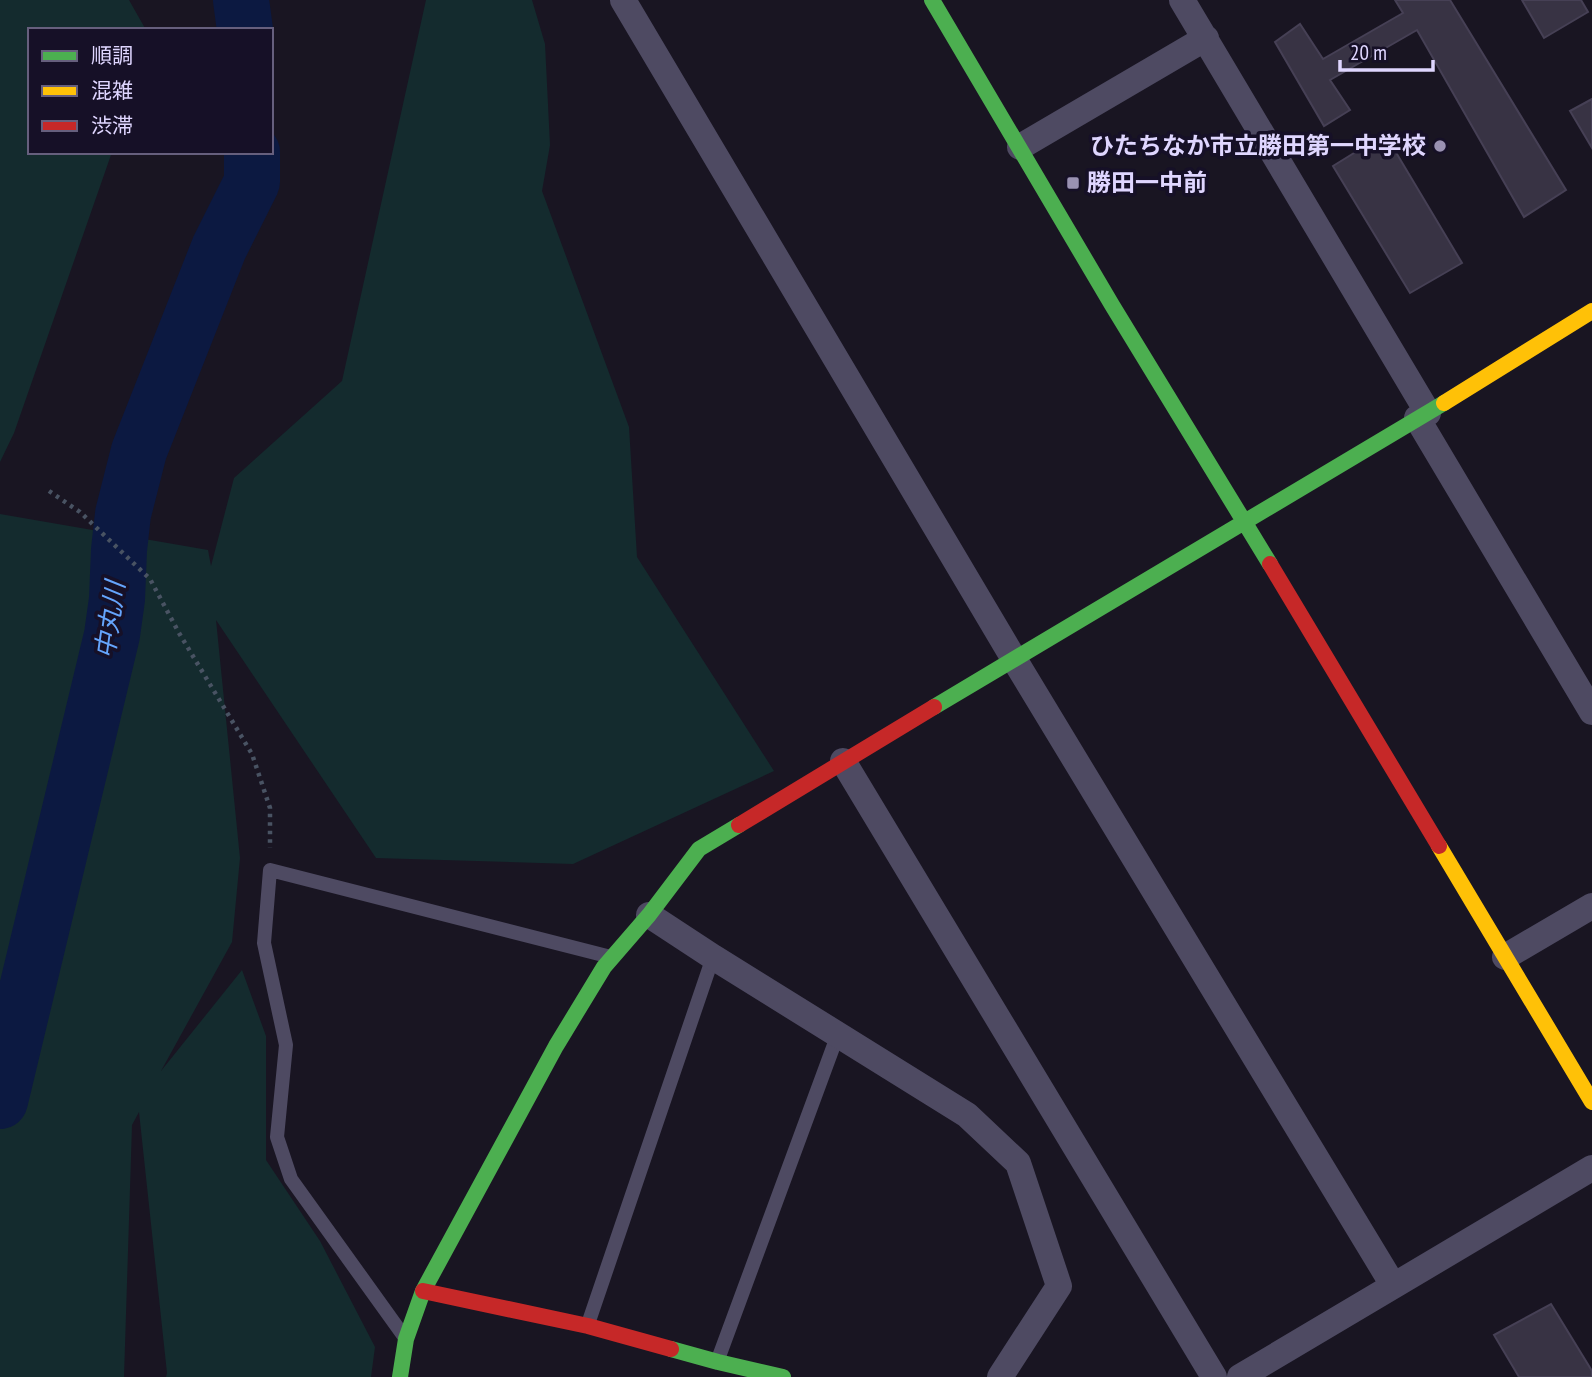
<svg xmlns="http://www.w3.org/2000/svg" width="1592" height="1377" viewBox="0 0 1592 1377" font-family="'PT Sans Narrow','Noto Sans JP',sans-serif">
	<style>
		.green { fill: #142b2e }
		.lines { fill: none; stroke-linecap: round; stroke-linejoin: round }
		.river { stroke: #0c1941; stroke-width: 56 }
		.building { fill: #383344; stroke: #464055; stroke-width: 2 }
		.path { stroke: #495363; stroke-width: 4.5; stroke-dasharray: 3.5 5; stroke-linecap: butt }
		.lane { stroke: #4e4a62; stroke-width: 14 }
		.street { stroke: #4e4a62; stroke-width: 26 }
		.fast { stroke: #4caf50; stroke-width: 16 }
		.slow { stroke: #ffc107; stroke-width: 16 }
		.jam { stroke: #c62828; stroke-width: 16 }
		.poi-dot { fill: #9a92b2; stroke: #161027; stroke-width: 2.5 }
		.labels { text-anchor: middle; stroke-width: 7; stroke-linejoin: round; paint-order: stroke }
		.poi-label { font-size: 24px; font-weight: bold; fill: #dfd6ff; stroke: #161027; text-anchor: end }
		.water-label { font-size: 26px; font-style: italic; fill: #65a5fd; stroke: #161027 }
	</style>
	<rect width="100%" height="100%" fill="#191522"/>
	<!-- green -->
	<path class="green" d="M 0,0 L 129,0 L 146,30 L 30,30 L 30,152 L 112,152 L 14,433 L 0,462 Z
		M 426,0 L 532,0 L 545,44 L 550,145 L 542,191 L 629,427 L 637,557 L 774,771 L 573,864 L 376,858 L 216,620 L 240,858 L 232,942 L 161,1071 L 242,970 L 266,1036 L 266,1160 L 320,1241 L 375,1347 L 371,1377 L 166,1377 L 167,1373 L 139,1112 L 132,1125 L 124,1377 L 0,1377 L 0,514 L 208,550 L 211,566 L 234,478 L 342,381 Z"/>
	<g class="lines">
		<!-- river -->
		<path class="river" d="M 241,0 L 245,30
			M 0,1101 L 112,635 L 117,599 L 119,550 L 123,514 L 139,451 L 219,248 L 252,182 L 252,152"/>
	</g>
	<!-- building -->
	<path class="building" d="M 1395,0 L 1450,0 L 1566,190 L 1524,217 L 1417,30 L 1330,80 L 1350,110 L 1324,126 L 1275,42 L 1300,24 L 1323,59 L 1403,13 Z
		M 1522,0 L 1581,0 L 1588,12 L 1544,38 Z
		M 1592,99 L 1592,148 L 1570,111 Z
		M 1385,134 L 1462,263 L 1410,293 L 1333,166 Z
		M 1551,1304 L 1592,1371 L 1592,1377 L 1519,1377 L 1494,1335 Z"/>
	<g class="lines">
		<!-- path -->
		<path class="path" d="M 49,491 L 80,512 L 150,579 L 179,633 L 252,754 L 270,808 L 270,848"/>
		<!-- lane -->
		<path class="lane" d="M 588,1324 L 713,957
			M 403,1335 L 291,1179 L 277,1137 L 286,1045 L 264,943 L 270,870 L 607,956
			M 717,1362 L 838,1034"/>
		<!-- street -->
		<path class="street" d="M 623,0 L 1014,659 L 1393,1285
			M 1182,0 L 1428,413
			M 1020,147 L 1206,38
			M 1417,418 L 1592,712
			M 843,761 L 1214,1377
			M 649,915 L 713,957 L 967,1115 L 1018,1163 L 1059,1286 L 1000,1377
			M 1505,957 L 1592,906
			M 1240,1377 L 1592,1168"/>
		<!-- fast -->
		<path class="fast" d="M 932,0 L 1112,305 L 1270,564
			M 934,707 L 1444,403
			M 671,1349 L 718,1362 L 783,1377
			M 400,1377 L 406,1339 L 423,1291 L 556,1046 L 604,967 L 649,915 L 699,849 L 739,825"/>
		<!-- slow -->
		<path class="slow" d="M 1444,403 L 1592,311
			M 1439,846 L 1592,1102"/>
		<!-- jam -->
		<path class="jam" d="M 1270,564 L 1439,846
			M 739,825 L 934,707
			M 423,1291 L 588,1326 L 671,1349"/>
	</g>
	<!-- markers -->
	<g class="poi-dot">
		<circle cx="1440" cy="146" r="7"/>
		<rect x="1066" y="176" width="14" height="14" rx="3.5"/>
	</g>
	<g class="labels">
		<!-- poi labels -->
		<g class="poi-label">
			<text x="1426" y="154">ひたちなか市立勝田第一中学校</text>
			<text x="1087" y="191" text-anchor="start">勝田一中前</text>
		</g>
		<!-- water labels -->
		<g class="water-label">
			<text transform="translate(110 620) rotate(-82)" y="9">中丸川</text>
		</g>
	</g>
	<!-- legend -->
	<rect x="28" y="28" width="245" height="126" fill="#161027" stroke="#665f7d" stroke-width="2"/>
	<rect x="42" y="51" width="35" height="10" fill="#4caf50" stroke="#665f7d" stroke-width="2"/>
	<text x="91" y="63" font-size="21" fill="#dfd6ff">順調</text>
	<rect x="42" y="86" width="35" height="10" fill="#ffc107" stroke="#665f7d" stroke-width="2"/>
	<text x="91" y="98" font-size="21" fill="#dfd6ff">混雑</text>
	<rect x="42" y="121" width="35" height="10" fill="#c62828" stroke="#665f7d" stroke-width="2"/>
	<text x="91" y="133" font-size="21" fill="#dfd6ff">渋滞</text>
	<!-- scale -->
	<path d="M1340 60v10h93v-10" fill="none" stroke="#dfd6ff" stroke-width="3.5"/>
	<text x="1350" y="60" font-size="21" fill="#dfd6ff" stroke="#161027" stroke-width="5" paint-order="stroke">20 m</text>
</svg>
